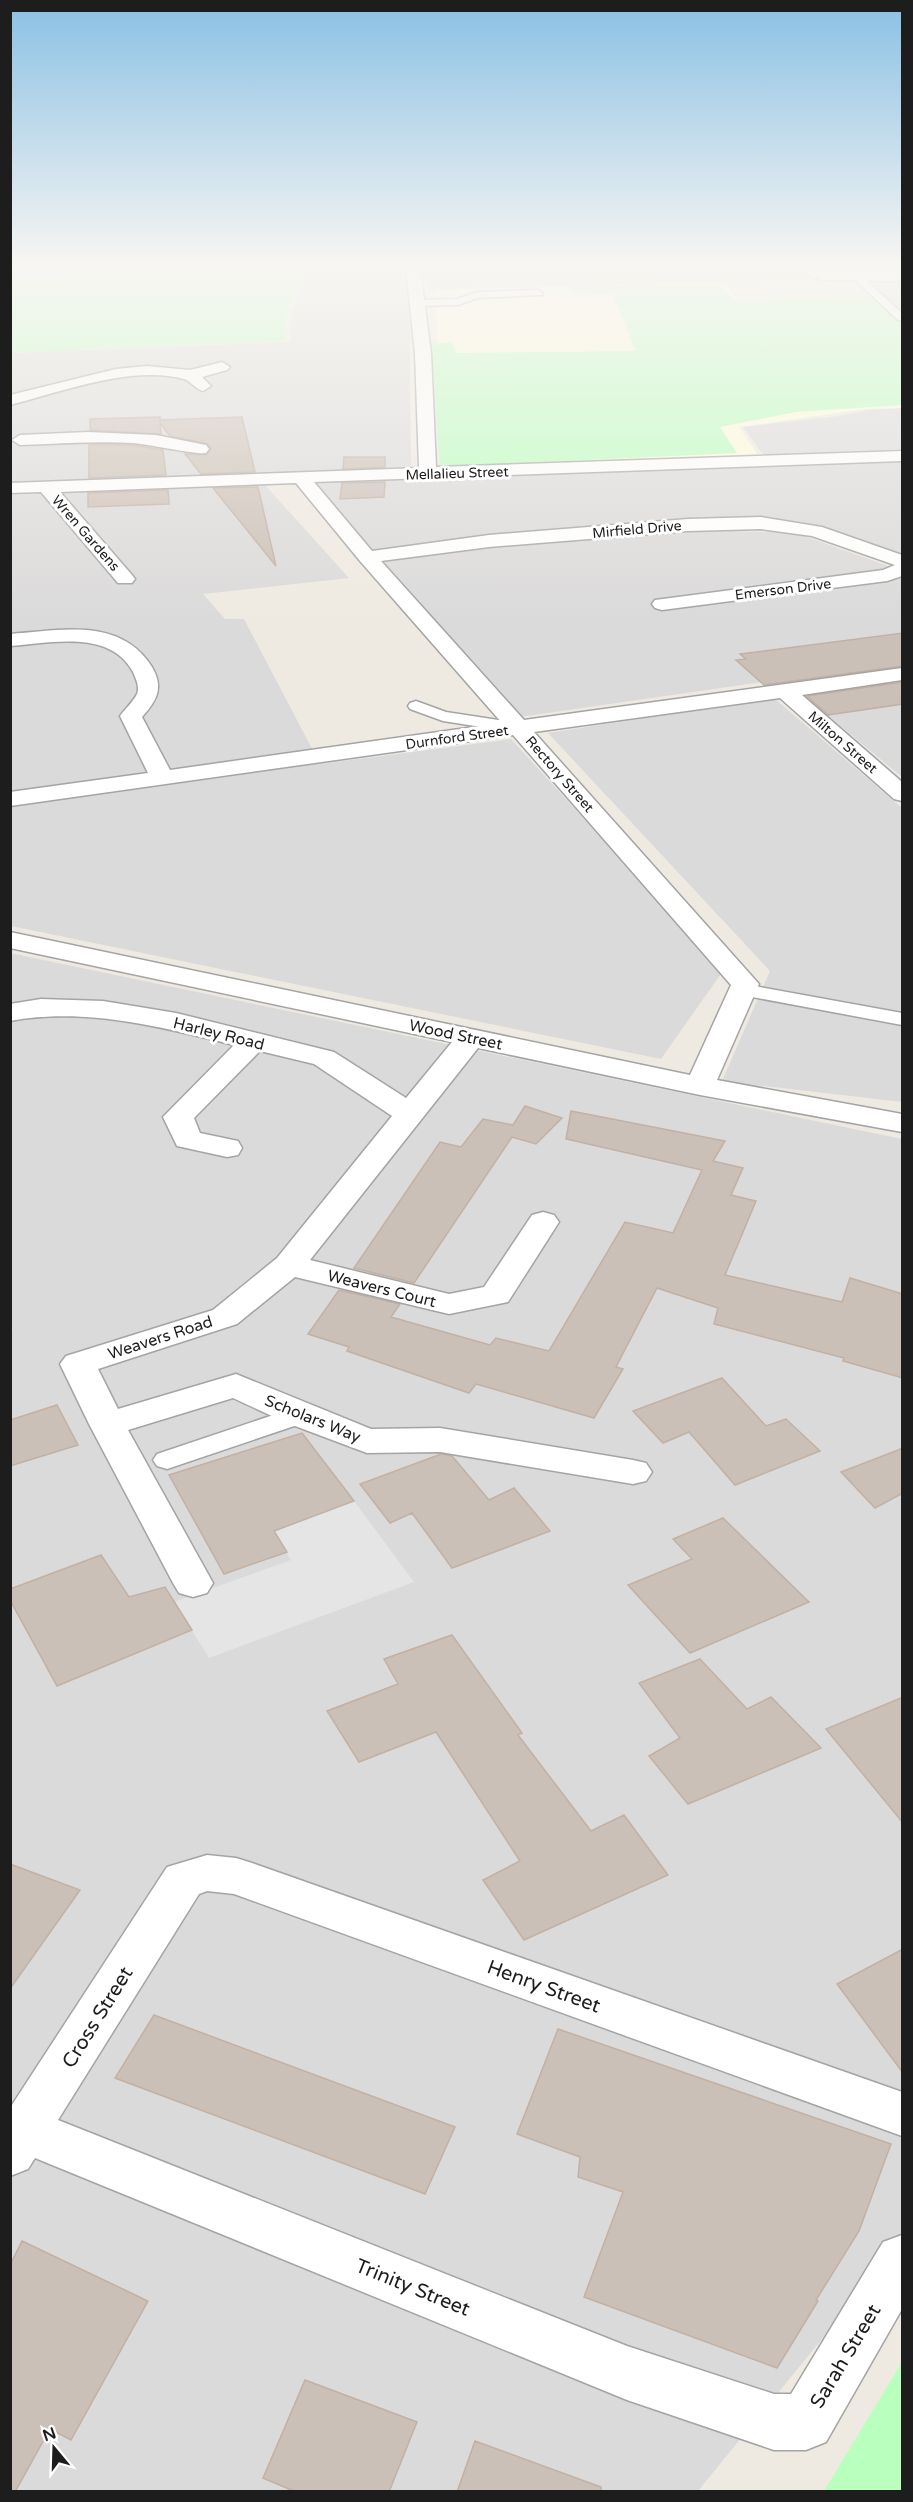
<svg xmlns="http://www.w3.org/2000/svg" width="913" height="2502" viewBox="0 0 913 2502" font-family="'Varela Round',sans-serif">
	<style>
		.residential { fill: #dbdada }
		.education { fill: #fffedb }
		.park { fill: #b9ffbd }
		.parking { fill: #e5e5e5 }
		.building { fill: #cbc0b7; stroke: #c2b0a2; stroke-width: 1.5 }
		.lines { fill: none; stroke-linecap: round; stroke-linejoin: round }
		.service-casing { stroke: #a4a4a4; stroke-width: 3 }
		.minor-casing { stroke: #a4a4a4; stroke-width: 3 }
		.service { fill: #fff; fill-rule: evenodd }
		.minor { fill: #fff; fill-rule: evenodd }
		.labels { text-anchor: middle; stroke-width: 6; stroke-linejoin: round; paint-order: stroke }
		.far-street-label { font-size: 14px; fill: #1d1d1d; stroke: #fff }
		.street-label { font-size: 16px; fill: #1d1d1d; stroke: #fff }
		.near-street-label { font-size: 20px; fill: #1d1d1d; stroke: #fff }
	</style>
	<rect width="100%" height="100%" fill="#efeae1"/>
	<!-- residential -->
	<path class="residential" d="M 10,268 L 303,268 L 302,270 L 11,277 Z
		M 309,268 L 403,268 L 409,278 L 411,468 L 11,483 L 11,353 L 290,342 L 292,312 Z
		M 425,268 L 784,268 L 794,274 L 822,279 L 428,289 Z
		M 803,268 L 902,268 L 902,273 L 822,274 Z
		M 902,279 L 902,315 L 867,282 Z
		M 902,408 L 902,449 L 763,455 L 743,427 L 839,416 L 869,410 Z
		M 902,459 L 902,555 L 816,526 L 729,521 L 520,532 L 373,551 L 316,482 Z
		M 265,485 L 349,578 L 203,594 L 225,619 L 244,619 L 320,764 L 511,739 L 723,971 L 661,1059 L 11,926 L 10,495 Z
		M 706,530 L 796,533 L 902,571 L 902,662 L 520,717 L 379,559 L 556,540 Z
		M 902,680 L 902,777 L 803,695 Z
		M 774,698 L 902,808 L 902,1102 L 722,1081 L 770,971 L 548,733 Z
		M 10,953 L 902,1139 L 902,2241 L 698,2491 L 11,2491 L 10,1333 L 13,1328 L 10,1327 Z"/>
	<!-- education -->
	<path class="education" d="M 723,282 L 740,302 L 877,298 L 902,321 L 902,408 L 866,409 L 739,427 L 759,456 L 446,468 L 435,290 Z"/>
	<!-- park -->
	<path class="park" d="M 305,271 L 286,315 L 285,341 L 11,353 L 11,278 Z
		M 718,284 L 739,302 L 872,298 L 902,325 L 902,405 L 796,412 L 720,427 L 737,453 L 440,467 L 431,343 L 452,343 L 456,353 L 636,351 L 613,294 L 573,295 L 567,287 Z
		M 902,2362 L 902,2491 L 824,2491 Z"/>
	<!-- parking -->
	<path class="parking" d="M 354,1501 L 414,1582 L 209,1658 L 174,1602 L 291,1560 L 274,1531 Z"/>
	<!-- building -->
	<path class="building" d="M 160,417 L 160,420 L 242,417 L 255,472 L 201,474 L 185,454 L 206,455 L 211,449 L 208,444 L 170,436 L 160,423 L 161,434 L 90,430 L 90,419 Z
		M 89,445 L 132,445 L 163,450 L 166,475 L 89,478 Z
		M 344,457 L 385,457 L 385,467 L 343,469 Z
		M 385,482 L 384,497 L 340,499 L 342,483 Z
		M 258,487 L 276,566 L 213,488 Z
		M 168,490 L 169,504 L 88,507 L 88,493 Z
		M 903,633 L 903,666 L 764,685 L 736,660 L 746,659 L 740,654 Z
		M 903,682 L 903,704 L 828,715 L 807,696 Z
		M 525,1106 L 562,1118 L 536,1144 L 512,1137 L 414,1283 L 354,1268 L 440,1142 L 461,1147 L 483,1119 L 513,1125 Z
		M 571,1111 L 725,1141 L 713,1161 L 743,1168 L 731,1195 L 756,1201 L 725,1275 L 842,1302 L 850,1278 L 903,1294 L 903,1378 L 843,1361 L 844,1358 L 714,1324 L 718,1308 L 657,1288 L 616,1367 L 623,1369 L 594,1418 L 476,1384 L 469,1393 L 347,1351 L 349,1347 L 308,1334 L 339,1290 L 400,1304 L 391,1317 L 490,1345 L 496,1338 L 549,1351 L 625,1222 L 673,1233 L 702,1170 L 566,1139 Z
		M 722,1378 L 766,1426 L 786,1419 L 820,1451 L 735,1485 L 689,1432 L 663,1443 L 633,1411 Z
		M 57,1405 L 78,1445 L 10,1466 L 10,1420 Z
		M 302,1433 L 354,1501 L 274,1531 L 287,1552 L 224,1574 L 169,1475 Z
		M 903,1448 L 903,1493 L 875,1508 L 841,1472 Z
		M 441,1454 L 452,1456 L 489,1500 L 514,1488 L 550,1531 L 452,1568 L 412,1513 L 390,1523 L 360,1484 Z
		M 723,1518 L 809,1602 L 690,1653 L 628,1585 L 692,1559 L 673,1539 Z
		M 101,1555 L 129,1597 L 165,1587 L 192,1630 L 57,1686 L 10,1600 L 10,1589 Z
		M 452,1635 L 522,1733 L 518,1735 L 591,1831 L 624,1815 L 668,1875 L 524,1940 L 483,1880 L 520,1861 L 436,1732 L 359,1762 L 327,1711 L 398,1684 L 384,1659 Z
		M 700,1659 L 747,1709 L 771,1697 L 821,1748 L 688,1804 L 649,1756 L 680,1738 L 639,1683 Z
		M 903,1697 L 903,1823 L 826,1729 Z
		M 10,1864 L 80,1890 L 10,1989 Z
		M 903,1949 L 903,2073 L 837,1984 Z
		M 154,2015 L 455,2127 L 425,2194 L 115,2078 Z
		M 558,2029 L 891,2144 L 859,2231 L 816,2300 L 818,2301 L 777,2368 L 584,2297 L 623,2192 L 578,2177 L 580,2157 L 517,2134 Z
		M 22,2241 L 148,2301 L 71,2440 L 50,2429 L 15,2492 L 10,2492 L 10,2265 Z
		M 305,2380 L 417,2422 L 389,2492 L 296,2492 L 263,2478 Z
		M 475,2441 L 601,2487 L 601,2492 L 457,2492 Z"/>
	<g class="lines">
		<!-- service casing -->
		<g class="service-casing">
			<path id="service" d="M 877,268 L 887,268 L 896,277 L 887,279 Z
				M 865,275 L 870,278 L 867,281 L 902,313 L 902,321 L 898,320 L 855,280 Z
				M 538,290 L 543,293 L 542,295 L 478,298 L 458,305 L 418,306 L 413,303 L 418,300 L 457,299 L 477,292 Z
				M 416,701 L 446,712 L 519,723 L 527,728 L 519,733 L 443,721 L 410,709 L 408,706 L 410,703 Z
				M 743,984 L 902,1013 L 902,1025 L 736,994 L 733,990 L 736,986 Z
				M 300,1406 L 309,1409 L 313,1415 L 309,1421 L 167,1469 L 157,1466 L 153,1460 L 157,1454 Z"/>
		</g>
		<!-- minor casing -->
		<g class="minor-casing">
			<path id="minor" d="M 406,268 L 420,268 L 431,353 L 436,467 L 902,451 L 902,461 L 314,482 L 372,551 L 489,535 L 688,519 L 761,517 L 822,527 L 902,555 L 902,576 L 887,581 L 662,610 L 655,608 L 652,604 L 655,600 L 883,570 L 895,565 L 812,536 L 761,529 L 688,531 L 489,547 L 381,561 L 524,720 L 902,668 L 902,680 L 802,695 L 902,782 L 902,801 L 894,799 L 780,698 L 534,732 L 759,984 L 717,1080 L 902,1114 L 902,1132 L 700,1095 L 478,1048 L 310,1260 L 449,1294 L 484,1287 L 532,1215 L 543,1212 L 554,1215 L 559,1222 L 508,1302 L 449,1314 L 295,1277 L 237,1324 L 98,1369 L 118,1409 L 236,1374 L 371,1429 L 440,1428 L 633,1460 L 646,1463 L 652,1472 L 646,1481 L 633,1484 L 440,1452 L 367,1453 L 287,1423 L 233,1398 L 128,1430 L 213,1583 L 207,1593 L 193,1597 L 179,1593 L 173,1583 L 89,1424 L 60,1364 L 66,1356 L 213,1310 L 277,1258 L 392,1116 L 314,1064 L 260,1051 L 194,1118 L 200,1133 L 238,1141 L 242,1148 L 238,1155 L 227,1157 L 177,1146 L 163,1117 L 234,1045 C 161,1027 86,1007 10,1021 L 10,1004 L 41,999 L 103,1001 L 176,1013 L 334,1052 L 406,1098 L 452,1042 L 10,948 L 10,932 L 690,1075 L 731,985 L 513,735 L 10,806 L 10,792 L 148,773 L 120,716 C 125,709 133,702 137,694 C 140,687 136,679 133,672 C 110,629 51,643 10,646 L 10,634 C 61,630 121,617 152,667 C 164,688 157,700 142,717 L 170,770 L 502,723 L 360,561 L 296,483 L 60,492 L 132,575 L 135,579 L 132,583 L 118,583 L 41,492 L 10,493 L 10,483 L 419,468 L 415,353 Z
				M 794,268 L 812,268 L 823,272 L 902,273 L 902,281 L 821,280 Z
				M 222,362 L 230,367 L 227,370 L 202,377 L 211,386 L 203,391 C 195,389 191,381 184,379 C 132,365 61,392 10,405 L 10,395 L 116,369 L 147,366 L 190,370 Z
				M 88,432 L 156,435 L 206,445 L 209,449 L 206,453 C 195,455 149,444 132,443 C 95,441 57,444 20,445 L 12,440 L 20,435 Z
				M 207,1855 L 236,1858 L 252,1863 L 902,2092 L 902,2136 L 234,1894 L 207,1891 L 199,1894 L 58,2120 L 627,2346 L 774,2394 L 791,2394 L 883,2242 L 902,2235 L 902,2309 L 826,2442 L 806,2450 L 774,2450 L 627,2400 L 35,2158 L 28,2169 L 10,2176 L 10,2108 L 167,1867 Z"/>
		</g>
		<!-- service -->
		<use href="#service" class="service"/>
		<!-- minor -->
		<use href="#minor" class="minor"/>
	</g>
	<!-- sky -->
	<linearGradient id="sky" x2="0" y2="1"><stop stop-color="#8ac0e5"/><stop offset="0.43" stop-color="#f8f6f2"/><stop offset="1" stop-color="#f8f6f2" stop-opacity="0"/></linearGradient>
	<rect width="913" height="618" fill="url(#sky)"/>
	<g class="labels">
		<!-- far-street labels -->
		<g class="far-street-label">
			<text transform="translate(457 473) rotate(-2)" y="5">Mellalieu Street</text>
			<text transform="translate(637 529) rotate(-5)" y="5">Mirfield Drive</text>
			<text transform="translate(86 533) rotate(49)" y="5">Wren Gardens</text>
			<text transform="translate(783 589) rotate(-7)" y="5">Emerson Drive</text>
			<text transform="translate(457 737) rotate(-8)" y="5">Durnford Street</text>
			<text transform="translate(843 742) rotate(41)" y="5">Milton Street</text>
			<text transform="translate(560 774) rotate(49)" y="5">Rectory Street</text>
		</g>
		<!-- street labels -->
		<g class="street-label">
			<text transform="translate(219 1033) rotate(14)" y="6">Harley Road</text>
			<text transform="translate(456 1034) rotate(12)" y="6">Wood Street</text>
			<text transform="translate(382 1288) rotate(14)" y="6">Weavers Court</text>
			<text transform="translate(160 1337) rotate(-18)" y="6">Weavers Road</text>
			<text transform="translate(313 1418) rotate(22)" y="6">Scholars Way</text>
		</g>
		<!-- near-street labels -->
		<g class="near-street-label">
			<text transform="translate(544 1986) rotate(20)" y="7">Henry Street</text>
			<text transform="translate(97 2017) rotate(-58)" y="7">Cross Street</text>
			<text transform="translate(413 2287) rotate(22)" y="7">Trinity Street</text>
			<text transform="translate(845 2356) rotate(-59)" y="7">Sarah Street</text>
		</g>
	</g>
	<!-- border -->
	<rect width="913" height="2502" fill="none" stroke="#1d1d1d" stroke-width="24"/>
	<!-- north arrow -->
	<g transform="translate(54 2448) rotate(341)" stroke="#ffffff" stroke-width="4.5" paint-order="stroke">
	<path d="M0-4.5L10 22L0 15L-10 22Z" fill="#1d1d1d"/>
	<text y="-9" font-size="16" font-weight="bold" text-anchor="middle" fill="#1d1d1d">N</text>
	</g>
</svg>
